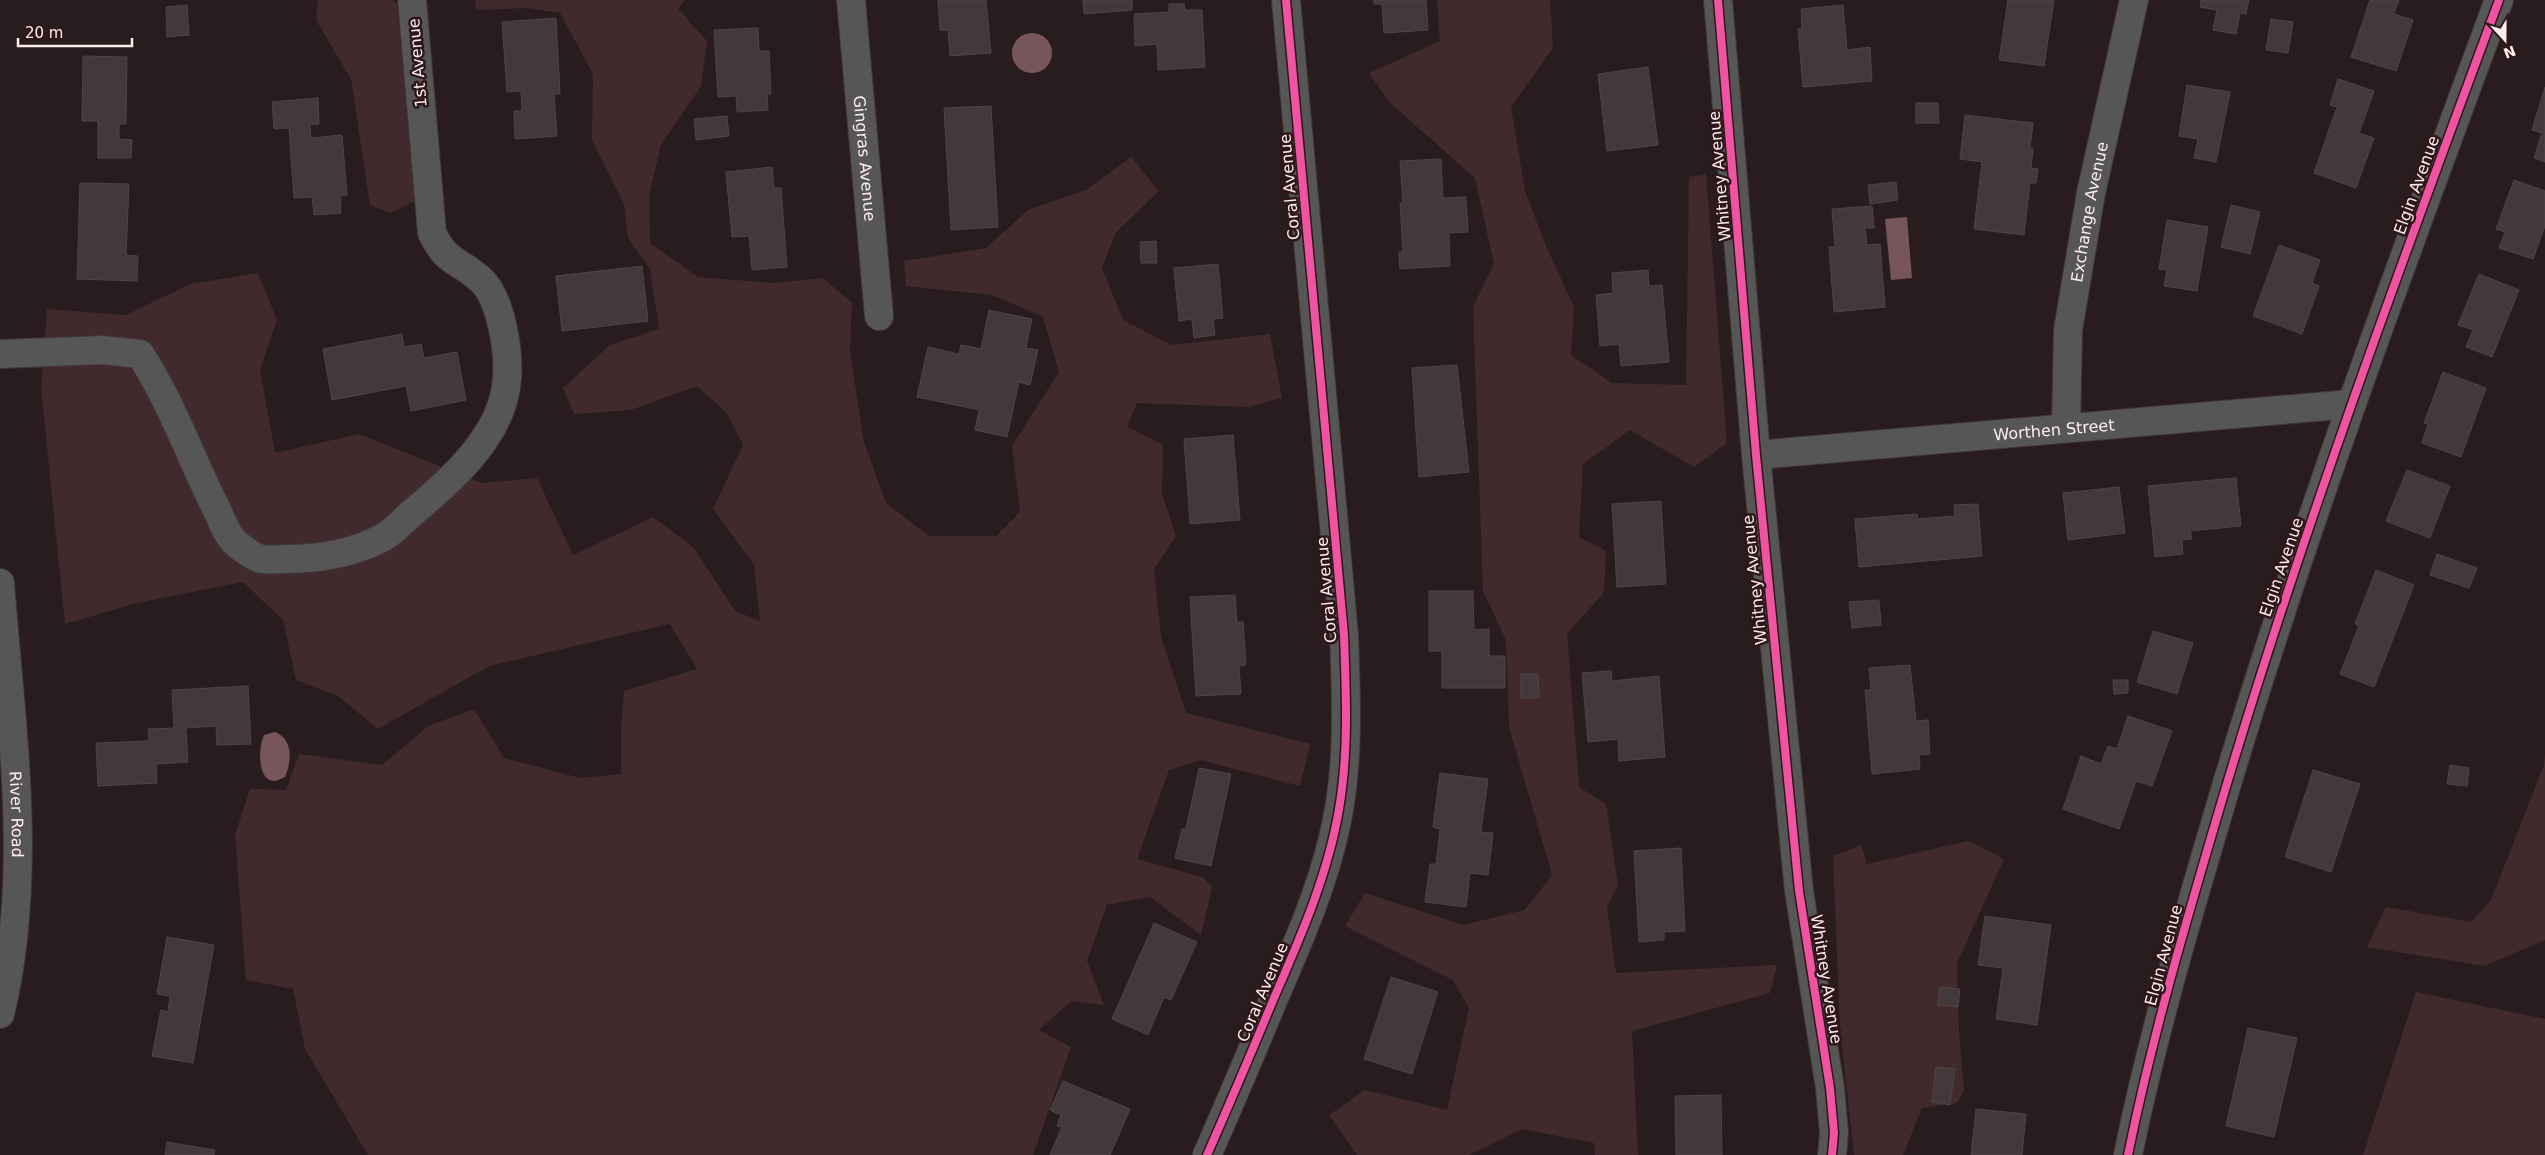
<svg xmlns="http://www.w3.org/2000/svg" width="2545" height="1155" viewBox="0 0 2545 1155" font-family="'DejaVu Sans',sans-serif">
	<style>
		.green { fill: #412a2e }
		.water { fill: #77565b }
		.building { fill: #43383a; stroke: #504446 }
		.lines { fill: none; stroke-linecap: round; stroke-linejoin: round }
		.minor-casing { stroke: #423638; stroke-width: 30 }
		.minor { stroke: #575657; stroke-width: 28 }
		.cycleway-casing { stroke: #2e171a; stroke-width: 11 }
		.cycleway { stroke: #f153a3; stroke-width: 8 }
		.labels { text-anchor: middle; stroke-width: 5; stroke-linejoin: round; paint-order: stroke }
		.street-label { font-size: 16px; fill: #feedef; stroke: #2e171a }
	</style>
	<rect width="100%" height="100%" fill="#291c1e"/>
	<!-- green -->
	<path class="green" d="M 318,0 L 393,0 L 397,4 L 415,201 L 390,213 L 370,205 L 351,79 L 316,20 Z
		M 475,0 L 685,0 L 678,9 L 707,41 L 701,86 L 661,145 L 649,196 L 650,243 L 698,277 L 773,283 L 823,278 L 852,303 L 850,352 L 864,442 L 886,503 L 929,536 L 996,536 L 1020,512 L 1012,446 L 1059,372 L 1043,317 L 992,295 L 906,286 L 904,261 L 986,248 L 1028,210 L 1086,190 L 1131,157 L 1159,191 L 1116,232 L 1102,268 L 1123,320 L 1172,345 L 1270,334 L 1282,398 L 1248,407 L 1137,403 L 1127,426 L 1163,445 L 1162,493 L 1176,536 L 1154,569 L 1161,637 L 1186,713 L 1310,744 L 1300,786 L 1200,760 L 1169,770 L 1137,859 L 1202,877 L 1212,887 L 1201,935 L 1150,897 L 1107,905 L 1087,961 L 1104,1005 L 1071,1001 L 1039,1030 L 1071,1047 L 1033,1155 L 368,1155 L 305,1049 L 293,989 L 246,980 L 235,835 L 250,789 L 286,790 L 299,754 L 382,765 L 428,726 L 474,709 L 504,758 L 580,778 L 621,774 L 621,725 L 624,691 L 697,669 L 670,624 L 489,666 L 378,729 L 338,696 L 296,680 L 283,620 L 243,582 L 137,603 L 65,624 L 41,388 L 47,309 L 126,315 L 190,284 L 258,273 L 277,320 L 260,370 L 275,453 L 359,434 L 482,483 L 537,478 L 573,555 L 653,517 L 694,548 L 735,611 L 760,621 L 754,565 L 713,509 L 743,445 L 727,413 L 697,386 L 631,410 L 574,414 L 563,388 L 610,345 L 659,329 L 650,269 L 628,238 L 624,204 L 592,140 L 593,74 L 560,13 L 527,8 L 476,10 Z
		M 1437,0 L 1550,0 L 1553,48 L 1511,107 L 1525,191 L 1546,246 L 1574,307 L 1571,355 L 1612,383 L 1686,385 L 1689,177 L 1706,174 L 1727,443 L 1694,467 L 1630,430 L 1583,464 L 1579,537 L 1606,551 L 1604,592 L 1567,634 L 1579,787 L 1606,804 L 1618,885 L 1607,907 L 1616,973 L 1777,965 L 1770,993 L 1632,1031 L 1638,1155 L 1595,1155 L 1594,1143 L 1522,1129 L 1469,1155 L 1357,1155 L 1329,1115 L 1365,1090 L 1447,1110 L 1469,1008 L 1453,980 L 1345,926 L 1365,893 L 1463,925 L 1525,910 L 1552,875 L 1509,727 L 1506,640 L 1483,591 L 1473,307 L 1494,264 L 1475,178 L 1389,102 L 1369,73 L 1440,41 Z
		M 2545,752 L 2545,940 L 2484,966 L 2367,947 L 2386,907 L 2471,922 L 2491,900 L 2544,765 Z
		M 1968,841 L 2004,859 L 1957,963 L 1959,1031 L 1964,1090 L 1957,1103 L 1922,1108 L 1903,1155 L 1854,1155 L 1840,1027 L 1833,856 L 1861,845 L 1867,864 Z
		M 2416,992 L 2545,1019 L 2545,1155 L 2363,1155 Z"/>
	<!-- water -->
	<path class="water" d="M1012 53a20 20 0 1 1 40 0a20 20 0 1 1-40 0Z
		M 1907,217 L 1912,278 L 1891,280 L 1885,219 Z
		M 275,732 C 293,739 292,760 285,777 C 282,778 277,781 274,781 C 256,780 259,745 264,735 Z"/>
	<!-- building -->
	<path class="building" d="M 938,0 L 986,0 L 991,53 L 950,56 L 948,30 L 940,30 Z
		M 1083,0 L 1132,0 L 1132,10 L 1084,14 Z
		M 1374,0 L 1426,0 L 1428,30 L 1384,33 L 1382,4 L 1374,4 Z
		M 2008,0 L 2054,0 L 2044,66 L 1999,60 Z
		M 2201,0 L 2249,0 L 2246,14 L 2240,13 L 2236,34 L 2213,30 L 2217,10 L 2200,7 Z
		M 2370,0 L 2399,0 L 2394,14 L 2413,20 L 2396,71 L 2351,57 Z
		M 1169,4 L 1184,4 L 1185,10 L 1202,10 L 1205,67 L 1158,70 L 1157,44 L 1135,46 L 1134,14 L 1169,12 Z
		M 187,5 L 189,35 L 167,37 L 166,7 Z
		M 1843,5 L 1847,50 L 1870,47 L 1872,81 L 1803,87 L 1798,29 L 1802,29 L 1801,9 Z
		M 556,18 L 560,94 L 554,94 L 557,136 L 515,139 L 514,111 L 522,111 L 521,91 L 507,92 L 502,22 Z
		M 2271,19 L 2293,22 L 2288,53 L 2266,50 Z
		M 758,28 L 759,51 L 769,51 L 771,94 L 767,94 L 768,110 L 737,112 L 736,96 L 718,97 L 714,30 Z
		M 83,56 L 127,57 L 126,124 L 119,124 L 119,139 L 132,140 L 131,158 L 98,158 L 98,121 L 82,121 Z
		M 1648,67 L 1658,145 L 1607,151 L 1598,74 Z
		M 2338,79 L 2374,91 L 2359,133 L 2374,138 L 2356,188 L 2314,173 L 2337,107 L 2330,105 Z
		M 2187,85 L 2230,92 L 2216,162 L 2194,158 L 2198,139 L 2179,136 Z
		M 2545,87 L 2545,162 L 2534,158 L 2542,133 L 2532,130 Z
		M 318,98 L 319,124 L 310,125 L 311,138 L 342,135 L 347,195 L 340,196 L 341,213 L 314,215 L 312,197 L 294,198 L 289,128 L 274,129 L 272,102 Z
		M 1916,103 L 1938,103 L 1939,123 L 1916,123 Z
		M 991,106 L 998,227 L 951,230 L 944,108 Z
		M 1965,115 L 2033,123 L 2030,148 L 2033,148 L 2031,168 L 2038,169 L 2036,183 L 2030,183 L 2024,235 L 1974,229 L 1982,162 L 1960,159 Z
		M 727,116 L 729,136 L 696,140 L 694,119 Z
		M 1441,159 L 1443,198 L 1466,197 L 1468,232 L 1449,233 L 1450,266 L 1400,269 L 1399,252 L 1403,252 L 1400,203 L 1403,203 L 1400,161 Z
		M 772,167 L 774,188 L 781,188 L 787,267 L 752,270 L 749,236 L 732,237 L 726,172 Z
		M 2514,180 L 2545,191 L 2545,226 L 2533,259 L 2499,248 L 2505,232 L 2496,229 Z
		M 1896,182 L 1898,200 L 1870,204 L 1868,185 Z
		M 80,183 L 129,184 L 126,255 L 138,256 L 137,281 L 77,279 Z
		M 2231,205 L 2260,212 L 2250,254 L 2221,247 Z
		M 1872,206 L 1874,228 L 1865,228 L 1867,245 L 1880,244 L 1885,307 L 1834,312 L 1829,247 L 1835,247 L 1832,209 Z
		M 2167,220 L 2208,227 L 2197,291 L 2164,286 L 2167,270 L 2159,269 Z
		M 1156,241 L 1157,263 L 1141,263 L 1140,242 Z
		M 2279,245 L 2320,260 L 2312,283 L 2319,286 L 2302,334 L 2253,316 Z
		M 1218,264 L 1223,318 L 1213,319 L 1215,335 L 1194,338 L 1192,319 L 1179,321 L 1174,268 Z
		M 642,266 L 648,321 L 562,331 L 556,276 Z
		M 1648,270 L 1649,286 L 1662,285 L 1669,362 L 1621,366 L 1619,344 L 1600,346 L 1596,295 L 1613,293 L 1612,273 Z
		M 2479,274 L 2519,290 L 2492,357 L 2466,347 L 2473,330 L 2458,325 Z
		M 989,310 L 1032,319 L 1026,348 L 1038,350 L 1030,385 L 1019,382 L 1007,437 L 975,430 L 979,410 L 917,397 L 928,347 L 959,354 L 961,345 L 981,349 Z
		M 402,334 L 404,347 L 421,344 L 424,358 L 457,352 L 466,400 L 411,411 L 406,386 L 332,400 L 323,349 Z
		M 1457,365 L 1469,472 L 1419,477 L 1412,368 Z
		M 2443,372 L 2486,388 L 2461,457 L 2422,443 L 2428,424 L 2424,423 Z
		M 1233,435 L 1240,520 L 1190,524 L 1184,439 Z
		M 2407,470 L 2450,486 L 2430,538 L 2386,521 Z
		M 2236,478 L 2241,526 L 2190,531 L 2192,539 L 2182,540 L 2183,554 L 2155,557 L 2148,486 Z
		M 2119,487 L 2125,533 L 2068,540 L 2063,493 Z
		M 1661,501 L 1666,584 L 1617,587 L 1612,504 Z
		M 1978,504 L 1982,556 L 1859,567 L 1855,519 L 1917,514 L 1918,519 L 1955,516 L 1954,505 Z
		M 2437,554 L 2477,568 L 2469,588 L 2430,575 Z
		M 2376,570 L 2414,585 L 2374,687 L 2340,674 L 2359,626 L 2355,624 Z
		M 1429,591 L 1473,591 L 1474,630 L 1489,629 L 1489,656 L 1505,656 L 1505,688 L 1442,688 L 1442,651 L 1429,651 Z
		M 1235,595 L 1237,622 L 1243,622 L 1246,665 L 1239,666 L 1241,694 L 1196,696 L 1190,597 Z
		M 1879,600 L 1881,625 L 1852,628 L 1849,602 Z
		M 2153,631 L 2193,643 L 2177,694 L 2137,682 Z
		M 1910,665 L 1916,721 L 1928,720 L 1930,754 L 1919,755 L 1920,769 L 1872,774 L 1865,690 L 1871,690 L 1869,668 Z
		M 1611,671 L 1612,681 L 1659,676 L 1665,757 L 1619,761 L 1618,739 L 1588,742 L 1582,673 Z
		M 1521,674 L 1538,674 L 1539,698 L 1521,698 Z
		M 2113,680 L 2128,680 L 2128,693 L 2114,694 Z
		M 248,686 L 251,744 L 217,745 L 216,726 L 186,728 L 188,762 L 156,764 L 157,783 L 98,786 L 96,743 L 149,741 L 148,729 L 174,728 L 172,690 Z
		M 2128,716 L 2172,731 L 2152,786 L 2136,781 L 2119,829 L 2063,809 L 2081,756 L 2101,764 L 2108,746 L 2117,749 Z
		M 2450,765 L 2469,768 L 2467,786 L 2447,784 Z
		M 1199,768 L 1231,774 L 1211,866 L 1175,858 L 1182,829 L 1186,829 Z
		M 2313,770 L 2360,784 L 2331,872 L 2285,857 Z
		M 1440,773 L 1488,779 L 1481,832 L 1493,833 L 1488,875 L 1470,873 L 1466,907 L 1425,902 L 1430,864 L 1436,864 L 1440,829 L 1433,827 Z
		M 1681,848 L 1685,931 L 1664,932 L 1664,940 L 1639,942 L 1634,851 Z
		M 1985,916 L 2051,925 L 2037,1025 L 1996,1019 L 2003,968 L 1978,965 Z
		M 1154,923 L 1197,942 L 1171,1000 L 1164,997 L 1148,1035 L 1112,1019 Z
		M 167,937 L 214,945 L 193,1063 L 152,1056 L 161,1010 L 168,1012 L 170,996 L 157,994 Z
		M 1391,977 L 1438,992 L 1412,1074 L 1364,1059 Z
		M 1940,987 L 1960,989 L 1958,1007 L 1938,1005 Z
		M 2248,1028 L 2297,1038 L 2274,1137 L 2226,1126 Z
		M 1936,1067 L 1955,1069 L 1950,1105 L 1932,1102 Z
		M 1063,1081 L 1130,1109 L 1110,1155 L 1050,1155 L 1062,1127 L 1057,1126 L 1061,1115 L 1050,1110 Z
		M 1721,1095 L 1722,1155 L 1676,1155 L 1675,1096 Z
		M 1976,1109 L 2026,1114 L 2022,1155 L 1971,1155 Z
		M 167,1142 L 215,1150 L 214,1155 L 165,1155 Z"/>
	<g class="lines">
		<!-- minor casing -->
		<g class="minor-casing">
			<g id="minor">
				<path id="s1" d="M 851,0 L 879,316"/>
				<path d="M 1718,0 L 1756,455 L 1799,891 L 1830,1088 L 1834,1133 L 1832,1155"/>
				<path d="M 0,354 L 102,350 L 140,354 C 172,403 191,459 217,510 C 222,520 227,536 236,543 C 241,548 254,557 261,559 C 268,560 277,559 284,559 C 318,559 352,554 382,538 C 393,532 402,522 411,514 C 451,480 504,435 507,378 C 509,351 501,297 480,279 C 459,260 446,263 432,233 L 412,0"/>
				<path id="s2" d="M 2066,428 L 2068,330 L 2091,193 L 2134,0"/>
				<path id="s3" d="M 1756,455 L 2351,404"/>
				<path id="s4" d="M 0,583 C 11,726 34,874 0,1014"/>
				<path d="M 1207,1155 C 1230,1103 1252,1051 1274,998 C 1300,938 1328,875 1339,809 C 1349,751 1346,694 1344,635 L 1286,0"/>
				<path d="M 2128,1155 C 2152,1037 2186,922 2220,807 C 2301,534 2400,267 2499,0"/>
			</g>
		</g>
		<!-- minor -->
		<use href="#minor" class="minor"/>
		<!-- cycleway casing -->
		<g class="cycleway-casing">
			<path id="cycleway" d="M 1718,0 L 1756,455 L 1799,891 L 1830,1088 L 1834,1133 L 1832,1155
				M 1207,1155 C 1230,1103 1252,1051 1274,998 C 1300,938 1328,875 1339,809 C 1349,751 1346,694 1344,635 L 1286,0
				M 2128,1155 C 2152,1037 2186,922 2220,807 C 2301,534 2400,267 2499,0"/>
		</g>
		<!-- cycleway -->
		<use href="#cycleway" class="cycleway"/>
	</g>
	<g class="labels">
		<!-- street labels -->
		<g class="street-label">
			<text transform="translate(417 63) rotate(-95)" y="6">1st Avenue</text>
			<text dy="6" stroke="none"><textPath href="#s1" startOffset="159">Gingras Avenue</textPath></text>
			<text transform="translate(1719 176) rotate(-95)" y="6">Whitney Avenue</text>
			<text transform="translate(2416 185) rotate(-70)" y="6">Elgin Avenue</text>
			<text transform="translate(1289 187) rotate(-95)" y="6">Coral Avenue</text>
			<text dy="6" stroke="none"><textPath href="#s2" startOffset="218">Exchange Avenue</textPath></text>
			<text dy="6" stroke="none"><textPath href="#s3" startOffset="299">Worthen Street</textPath></text>
			<text transform="translate(2281 567) rotate(-71)" y="6">Elgin Avenue</text>
			<text transform="translate(1754 580) rotate(-96)" y="6">Whitney Avenue</text>
			<text transform="translate(1326 590) rotate(-95)" y="6">Coral Avenue</text>
			<text dy="6" stroke="none"><textPath href="#s4" startOffset="232">River Road</textPath></text>
			<text transform="translate(2163 955) rotate(-75)" y="6">Elgin Avenue</text>
			<text transform="translate(1827 979) rotate(81)" y="6">Whitney Avenue</text>
			<text transform="translate(1262 992) rotate(-67)" y="6">Coral Avenue</text>
		</g>
	</g>
	<!-- north arrow -->
	<g transform="translate(2505 40) rotate(159)" stroke="#2e171a" stroke-width="4" paint-order="stroke">
	<path d="M0-4L9 19L0 12L-9 19Z" fill="#feedef"/>
	<text y="-8" font-size="14" font-weight="bold" text-anchor="middle" fill="#feedef">N</text>
	</g>
	<!-- scale -->
	<path d="M18 38v8h114v-8" fill="none" stroke="#feedef" stroke-width="2.5"/>
	<text x="25" y="38" font-size="15" fill="#feedef" stroke="#2e171a" stroke-width="4" paint-order="stroke">20 m</text>
</svg>
